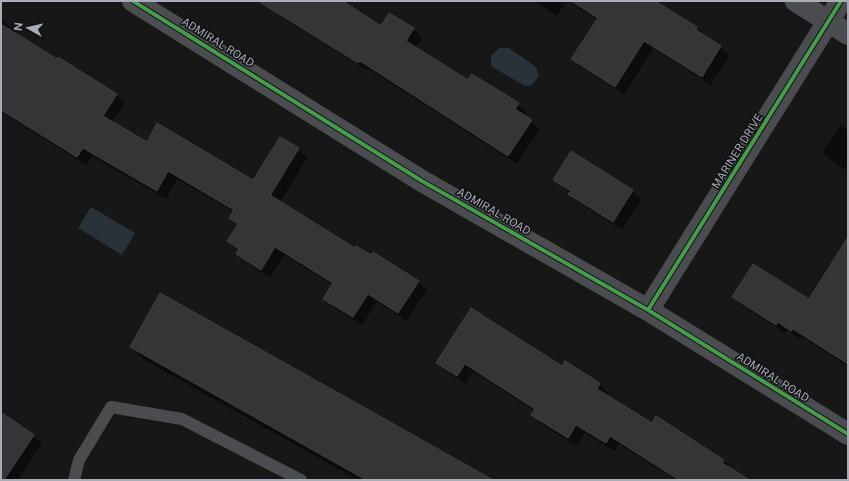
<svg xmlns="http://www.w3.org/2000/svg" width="849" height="481" viewBox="0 0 849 481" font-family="'Public Sans',sans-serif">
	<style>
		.water { fill: #2a3239 }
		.shadow { fill: #0007 }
		.building { fill: #353536; stroke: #3f4043 }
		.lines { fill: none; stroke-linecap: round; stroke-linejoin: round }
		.lane { stroke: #4b4c50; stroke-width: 12 }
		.street { stroke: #4b4c50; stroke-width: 22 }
		.cycleway-casing { stroke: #111113; stroke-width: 6 }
		.cycleway { stroke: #469c4c; stroke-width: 4 }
		.labels { text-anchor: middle; stroke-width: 3; stroke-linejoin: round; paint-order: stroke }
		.street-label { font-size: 11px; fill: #a8adb8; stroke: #111113 }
	</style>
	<rect width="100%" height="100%" fill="#171717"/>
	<!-- water -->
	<path class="water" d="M 499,48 L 509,48 L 536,67 L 539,76 L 532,85 L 525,86 L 491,66 L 491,56 Z
		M 91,207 L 135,233 L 122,255 L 78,228 Z"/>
	<!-- shadow -->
	<path class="shadow" d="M 269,1 L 343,1 L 381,27 L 413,29 L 422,38 L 415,48 L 469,82 L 518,104 L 527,113 L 524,116 L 540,129 L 517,164 L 369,69 L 368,71 L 283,18 L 274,10 Z
		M 533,1 L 567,1 L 557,16 Z
		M 568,1 L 653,1 L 697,28 L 705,37 L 721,47 L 729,56 L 711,85 L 653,48 L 624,95 L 581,67 L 572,59 L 598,20 Z
		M 1,19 L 16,32 L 15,34 L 116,94 L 125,103 L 112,123 L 147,143 L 253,181 L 281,138 L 299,149 L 267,199 L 269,200 L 299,150 L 307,158 L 280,203 L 355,250 L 418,281 L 427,290 L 407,321 L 377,302 L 362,325 L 333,307 L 325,298 L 333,285 L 284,255 L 270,278 L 246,262 L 237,254 L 239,251 L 228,241 L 238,226 L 230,218 L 234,212 L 177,179 L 166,199 L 92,156 L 86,165 L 1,112 Z
		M 840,125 L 848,130 L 848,171 L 832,161 L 823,152 Z
		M 571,152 L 633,191 L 641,200 L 622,230 L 578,202 L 570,193 L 555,180 Z
		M 733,297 L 809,300 L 848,316 L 848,366 L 802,337 L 800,339 L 787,330 L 785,333 L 742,305 Z
		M 131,347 L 491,480 L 358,480 L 144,360 Z
		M 437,363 L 562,367 L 565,363 L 600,384 L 608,393 L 607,396 L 652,424 L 724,460 L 732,470 L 748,480 L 676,480 L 619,444 L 615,451 L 585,433 L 577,446 L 541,424 L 533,415 L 535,411 L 474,372 L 466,384 L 446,371 Z
		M 1,413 L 33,436 L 42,444 L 18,480 L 1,480 Z"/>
	<!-- building -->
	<path class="building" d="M 258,1 L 343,1 L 381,26 L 389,13 L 414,28 L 406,41 L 468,80 L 472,74 L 519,103 L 515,109 L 532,120 L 508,156 L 360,61 L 358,63 Z
		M 571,1 L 655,1 L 697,27 L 696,30 L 721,46 L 702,77 L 644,41 L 615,87 L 571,59 L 598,18 Z
		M 1,24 L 57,59 L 58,57 L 117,94 L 103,116 L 147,142 L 157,123 L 253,180 L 280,137 L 299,148 L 270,195 L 355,248 L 356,246 L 371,255 L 373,252 L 419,281 L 398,313 L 368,294 L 353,317 L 323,299 L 333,283 L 275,247 L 261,270 L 236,254 L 239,249 L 227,241 L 238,224 L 229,218 L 234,210 L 168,171 L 157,191 L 83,148 L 77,157 L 1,110 Z
		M 571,151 L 633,190 L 613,222 L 568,194 L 571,191 L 553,180 Z
		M 848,237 L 848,364 L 793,329 L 791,331 L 778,322 L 776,325 L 732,297 L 753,264 L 809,299 Z
		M 160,293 L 367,409 L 493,480 L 366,480 L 130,347 Z
		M 471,308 L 562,366 L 565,361 L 600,383 L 597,389 L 652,423 L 656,416 L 724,460 L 722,463 L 750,480 L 679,480 L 610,436 L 606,443 L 576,425 L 568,438 L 531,415 L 535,409 L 465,364 L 457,376 L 436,363 Z
		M 1,412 L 34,435 L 4,480 L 1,480 Z"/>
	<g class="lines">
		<!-- lane -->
		<path class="lane" d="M 74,480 L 79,460 L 111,407 L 182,419 L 301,480"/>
		<!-- street -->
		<path class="street" d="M 133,1 L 422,181 L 648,310 L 848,434
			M 796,1 L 848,34
			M 648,310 L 841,1"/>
		<!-- cycleway casing -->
		<g class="cycleway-casing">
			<path id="cycleway" d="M 133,1 L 422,181 L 648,310 L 848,434
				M 648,310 L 841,1"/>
		</g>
		<!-- cycleway -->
		<use href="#cycleway" class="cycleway"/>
	</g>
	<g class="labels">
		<!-- street labels -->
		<g class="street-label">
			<text transform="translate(218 42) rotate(32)" y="4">ADMIRAL ROAD</text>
			<text transform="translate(737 151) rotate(-58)" y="4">MARINER DRIVE</text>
			<text transform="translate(494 211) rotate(30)" y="4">ADMIRAL ROAD</text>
			<text transform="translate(773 377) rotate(32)" y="4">ADMIRAL ROAD</text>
		</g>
	</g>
	<!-- border -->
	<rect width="849" height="481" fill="none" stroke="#a8adb8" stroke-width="4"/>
	<!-- north arrow -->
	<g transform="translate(28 28) rotate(278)" stroke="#111113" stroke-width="3" paint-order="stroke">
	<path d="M0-3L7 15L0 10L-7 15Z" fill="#a8adb8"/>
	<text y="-6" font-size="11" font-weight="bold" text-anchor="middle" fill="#a8adb8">N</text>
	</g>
</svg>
